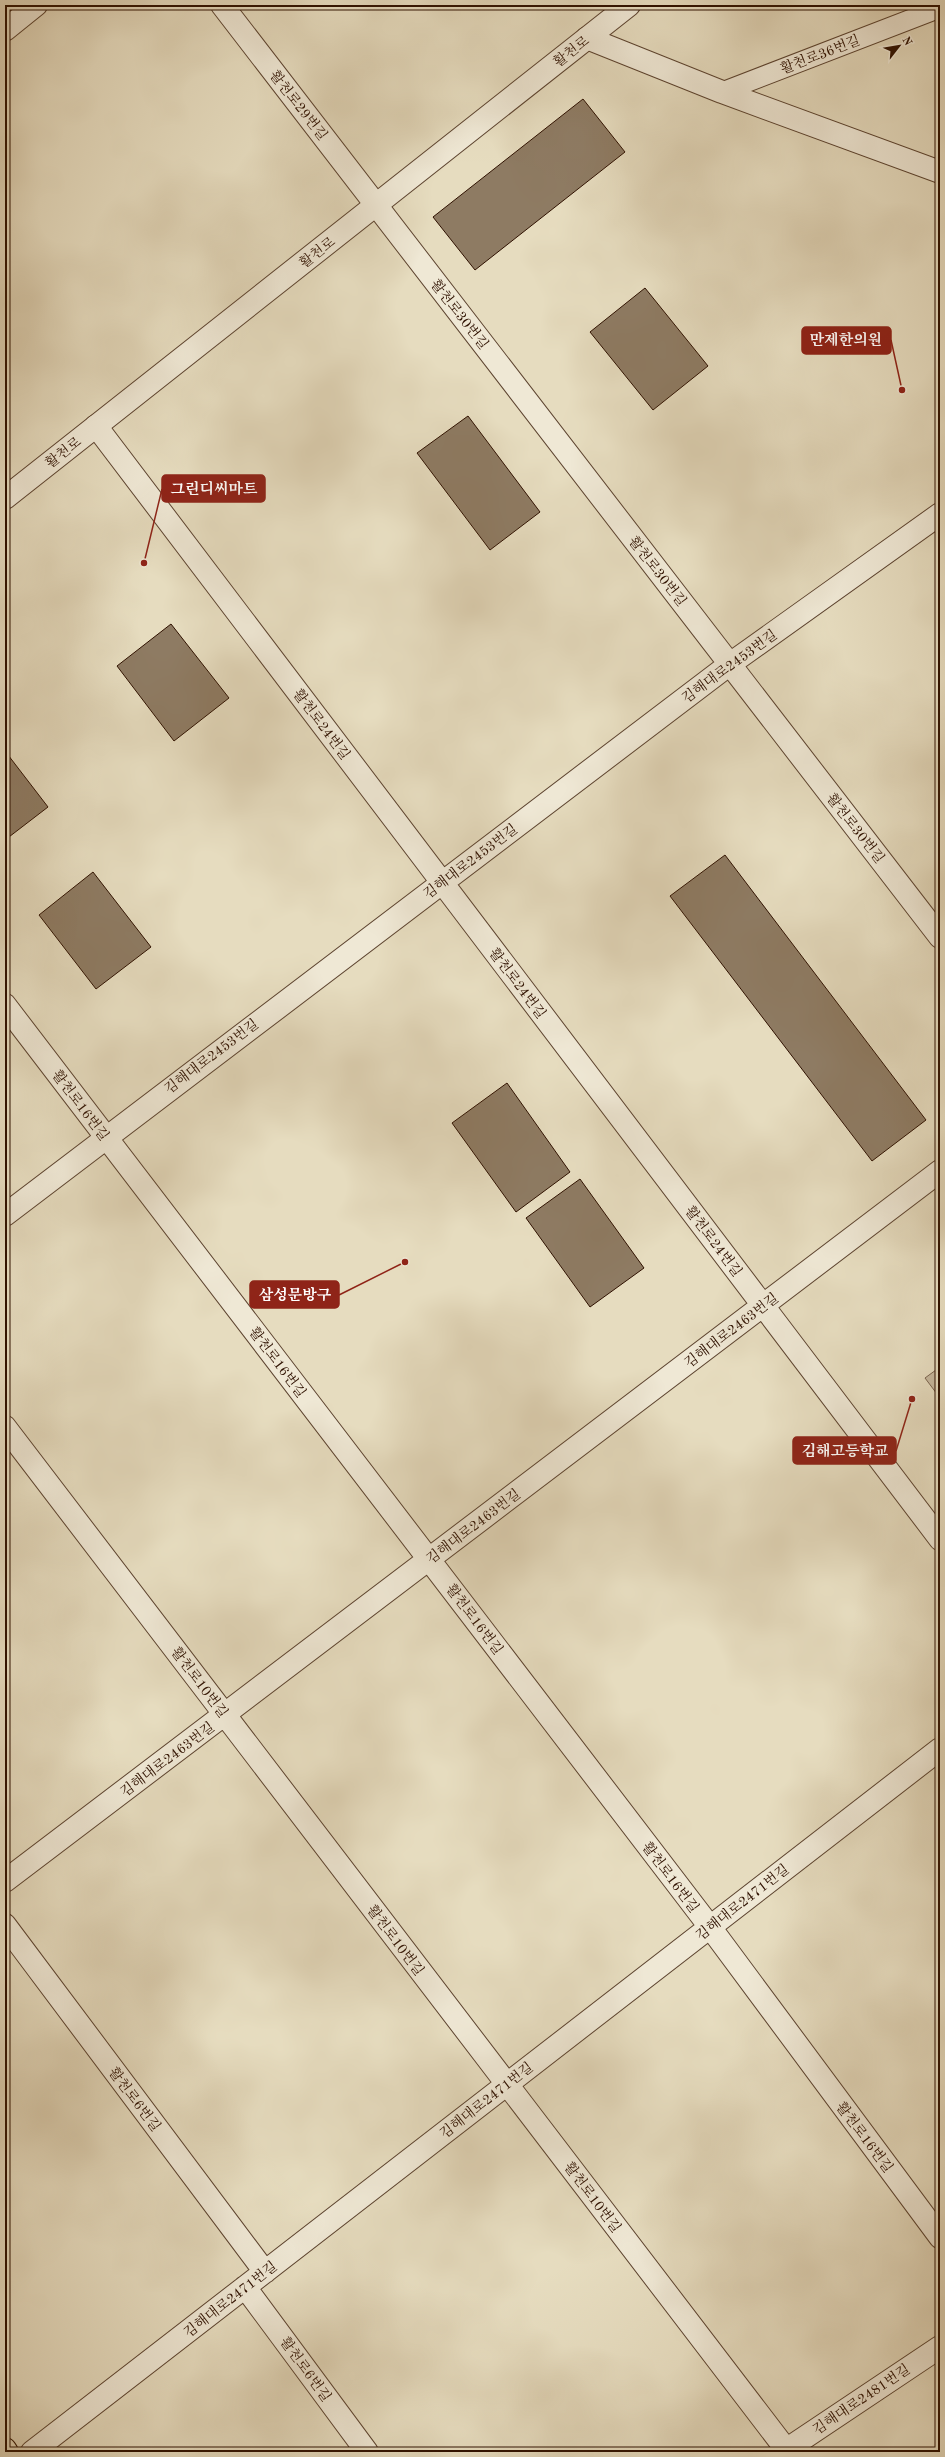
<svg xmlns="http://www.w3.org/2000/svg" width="945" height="2457" viewBox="0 0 945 2457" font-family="'Old Standard TT','Noto Serif KR',serif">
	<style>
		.pitch { fill: #c7b99f; stroke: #7b6550 }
		.building { fill: #8e7b63; stroke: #2f1100 }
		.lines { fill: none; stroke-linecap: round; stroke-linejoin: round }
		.service-casing { stroke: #5d4430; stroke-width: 21 }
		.minor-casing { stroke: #5d4430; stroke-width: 24 }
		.tertiary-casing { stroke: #5d4430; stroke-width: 24 }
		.primary-casing { stroke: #2f1100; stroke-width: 24 }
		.service { stroke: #efe8d5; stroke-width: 19 }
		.minor { stroke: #efe8d5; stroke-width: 22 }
		.tertiary { stroke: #efe8d5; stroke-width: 22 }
		.primary { stroke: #e6dcbf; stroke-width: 22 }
		.labels { text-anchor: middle; stroke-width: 3; stroke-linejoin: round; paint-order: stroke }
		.street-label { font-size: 14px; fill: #2f1100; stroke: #efe8d5 }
		.leader { fill: none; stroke: #8f2418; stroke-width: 1.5 }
		.callout-dot { fill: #8f2418; stroke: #efe8d5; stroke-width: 1.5 }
		.callout { fill: #8f2418; stroke: #8f2418; stroke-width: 1.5 }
		.callout-label { font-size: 15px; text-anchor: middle; font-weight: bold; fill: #fff }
	</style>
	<rect width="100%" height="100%" fill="#e6dcbf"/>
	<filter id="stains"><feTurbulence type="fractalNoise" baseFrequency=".005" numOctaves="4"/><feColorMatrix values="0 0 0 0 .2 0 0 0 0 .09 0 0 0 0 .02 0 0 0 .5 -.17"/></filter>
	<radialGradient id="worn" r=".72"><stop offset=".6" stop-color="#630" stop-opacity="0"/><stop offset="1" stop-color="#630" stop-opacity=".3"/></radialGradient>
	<!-- pitch -->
	<path class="pitch" d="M 940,1367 L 940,1398 L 925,1378 Z"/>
	<!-- building -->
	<path class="building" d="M 583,99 L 625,152 L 475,270 L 433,217 Z
		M 645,288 L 708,366 L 653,410 L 590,332 Z
		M 468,416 L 540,512 L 490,550 L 417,453 Z
		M 171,624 L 229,698 L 174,741 L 117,666 Z
		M 5,751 L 48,807 L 5,840 Z
		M 725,855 L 926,1120 L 872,1161 L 670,896 Z
		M 93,872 L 151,947 L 96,989 L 39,915 Z
		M 507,1083 L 570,1172 L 516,1212 L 452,1123 Z
		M 580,1179 L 644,1268 L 590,1307 L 526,1218 Z"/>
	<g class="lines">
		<!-- service casing -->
		<g class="service-casing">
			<path id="service" d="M 722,92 L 940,8"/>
		</g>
		<!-- minor casing -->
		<g class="minor-casing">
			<path id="minor" d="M 222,5 L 940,937
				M 5,30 L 36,5
				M 587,38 L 722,92 L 940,172
				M 96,426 L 940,1539
				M 5,1005 L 710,1927 L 940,2237
				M 5,1215 L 730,664 L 940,514
				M 5,1427 L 788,2452
				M 5,1881 L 940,1171
				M 5,1925 L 265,2272
				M 245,2287 L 367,2452
				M 32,2452 L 940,1749
				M 783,2452 L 940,2347"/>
		</g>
		<!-- tertiary casing -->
		<g class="tertiary-casing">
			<path id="tertiary" d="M 5,498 L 629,5"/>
		</g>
		<!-- primary casing -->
		<g class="primary-casing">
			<path id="primary" d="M 5,2449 L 7,2452"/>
		</g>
		<!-- service -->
		<use href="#service" class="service"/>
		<!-- minor -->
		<use href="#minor" class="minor"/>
		<!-- tertiary -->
		<use href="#tertiary" class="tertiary"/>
		<!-- primary -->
		<use href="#primary" class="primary"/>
	</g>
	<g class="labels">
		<!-- street labels -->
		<g class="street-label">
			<text transform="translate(571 51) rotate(-38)" y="5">활천로</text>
			<text transform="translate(820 54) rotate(-21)" y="5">활천로36번길</text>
			<text transform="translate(299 105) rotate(52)" y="5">활천로29번길</text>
			<text transform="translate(317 252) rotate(-38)" y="5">활천로</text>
			<text transform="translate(460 314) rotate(52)" y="5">활천로30번길</text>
			<text transform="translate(63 452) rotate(-38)" y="5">활천로</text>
			<text transform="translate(658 571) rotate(52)" y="5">활천로30번길</text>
			<text transform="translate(729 666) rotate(-36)" y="5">김해대로2453번길</text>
			<text transform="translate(322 724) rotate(53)" y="5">활천로24번길</text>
			<text transform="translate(856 828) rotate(52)" y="5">활천로30번길</text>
			<text transform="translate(470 861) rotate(-37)" y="5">김해대로2453번길</text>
			<text transform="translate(518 983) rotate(53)" y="5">활천로24번길</text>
			<text transform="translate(211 1056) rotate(-37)" y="5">김해대로2453번길</text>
			<text transform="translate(81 1105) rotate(53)" y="5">활천로16번길</text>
			<text transform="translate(714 1241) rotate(53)" y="5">활천로24번길</text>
			<text transform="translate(731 1330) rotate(-37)" y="5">김해대로2463번길</text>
			<text transform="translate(278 1362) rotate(53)" y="5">활천로16번길</text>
			<text transform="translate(473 1526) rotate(-37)" y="5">김해대로2463번길</text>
			<text transform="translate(475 1619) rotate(53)" y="5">활천로16번길</text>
			<text transform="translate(200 1682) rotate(53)" y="5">활천로10번길</text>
			<text transform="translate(167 1759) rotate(-37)" y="5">김해대로2463번길</text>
			<text transform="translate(671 1877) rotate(53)" y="5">활천로16번길</text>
			<text transform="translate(742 1902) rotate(-38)" y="5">김해대로2471번길</text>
			<text transform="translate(396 1940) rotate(53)" y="5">활천로10번길</text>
			<text transform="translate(135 2099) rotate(53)" y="5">활천로6번길</text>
			<text transform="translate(486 2100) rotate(-38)" y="5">김해대로2471번길</text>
			<text transform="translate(865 2137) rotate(53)" y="5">활천로16번길</text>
			<text transform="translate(593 2197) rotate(53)" y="5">활천로10번길</text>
			<text transform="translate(230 2299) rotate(-38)" y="5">김해대로2471번길</text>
			<text transform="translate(306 2369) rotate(54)" y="5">활천로6번길</text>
			<text transform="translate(861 2399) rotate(-34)" y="5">김해대로2481번길</text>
		</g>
	</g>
	<!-- callouts -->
	<path class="leader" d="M902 390L891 340M144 563L162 489M405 1262L339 1295M912 1399L896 1451"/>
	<g class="callout-dot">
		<circle cx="902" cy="390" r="4"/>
		<circle cx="144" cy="563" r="4"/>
		<circle cx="405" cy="1262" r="4"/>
		<circle cx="912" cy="1399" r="4"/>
	</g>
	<g class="callout">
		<rect x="802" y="327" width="89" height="27" rx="4"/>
		<rect x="162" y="475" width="103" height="27" rx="4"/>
		<rect x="250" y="1281" width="89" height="27" rx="4"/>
		<rect x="793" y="1437" width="103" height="27" rx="4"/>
	</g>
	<g class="callout-label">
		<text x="846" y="345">만제한의원</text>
		<text x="214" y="494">그린디씨마트</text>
		<text x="295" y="1300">삼성문방구</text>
		<text x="845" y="1456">김해고등학교</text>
	</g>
	<!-- margin -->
	<rect width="945" height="2457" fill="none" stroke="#e6dcbf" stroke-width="20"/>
	<rect x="6" y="6" width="933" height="2445" fill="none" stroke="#2f1100" stroke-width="2"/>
	<rect x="10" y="10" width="925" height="2437" fill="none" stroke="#2f1100"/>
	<!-- north arrow -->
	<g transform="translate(899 46) rotate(59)" stroke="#efe8d5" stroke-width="3" paint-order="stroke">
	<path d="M0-3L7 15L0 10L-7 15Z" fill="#2f1100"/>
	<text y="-6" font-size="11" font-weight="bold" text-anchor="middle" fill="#2f1100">N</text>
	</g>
	<rect width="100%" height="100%" filter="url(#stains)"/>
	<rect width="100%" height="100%" fill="url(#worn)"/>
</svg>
